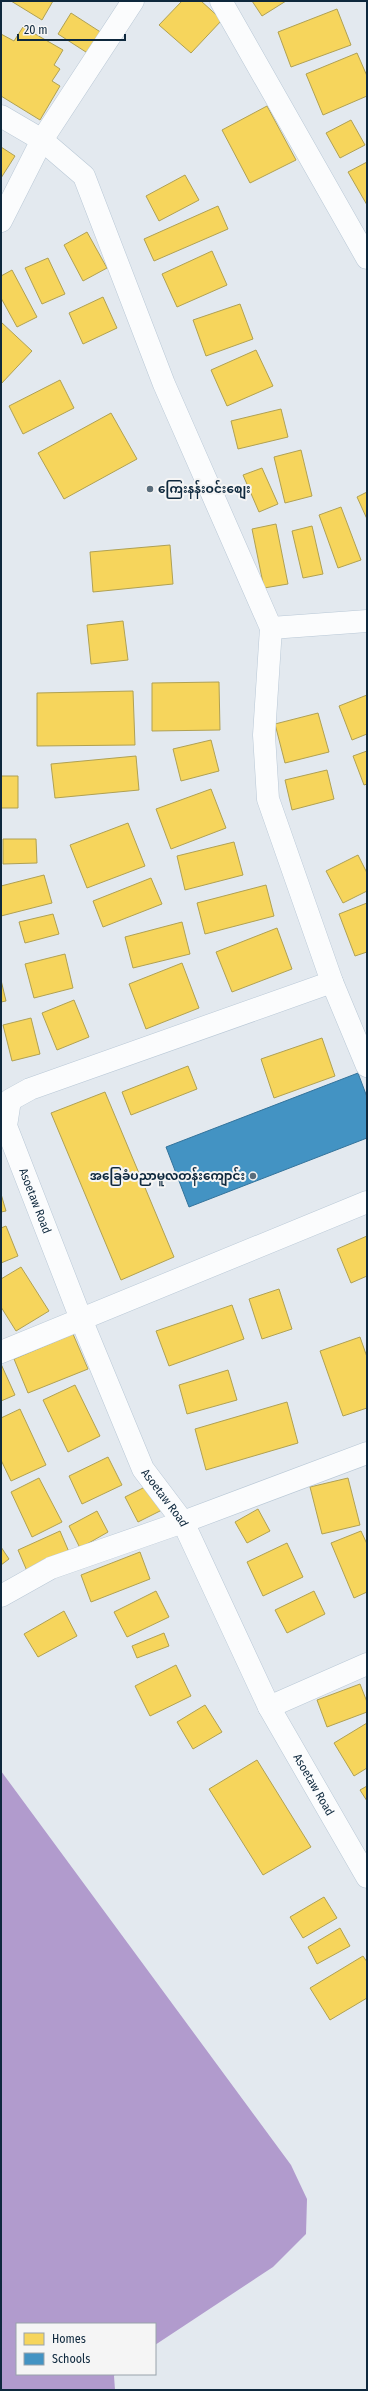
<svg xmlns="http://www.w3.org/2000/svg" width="368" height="2391" viewBox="0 0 368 2391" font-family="'Fira Sans Condensed','Noto Sans Myanmar',sans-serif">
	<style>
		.water { fill: #b19bcd }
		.homes { fill: #f6d55c; stroke: #b0a153 }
		.schools { fill: #4393c3; stroke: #33739b }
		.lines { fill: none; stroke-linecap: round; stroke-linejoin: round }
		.minor-casing { stroke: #b9c8d6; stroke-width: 23 }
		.minor { stroke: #fbfcfd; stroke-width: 22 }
		.poi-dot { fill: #596c7b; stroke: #f5f5f5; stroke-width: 1.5 }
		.labels { text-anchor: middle; stroke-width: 4; stroke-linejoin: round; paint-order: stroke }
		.poi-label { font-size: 12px; font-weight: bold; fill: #0e283d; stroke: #f5f5f5; text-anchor: start }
		.street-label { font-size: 12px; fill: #0e283d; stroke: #f5f5f5 }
	</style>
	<rect width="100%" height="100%" fill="#e3e9ef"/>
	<!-- water -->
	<path class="water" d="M 1,1771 L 291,2165 L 307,2199 L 306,2234 L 273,2267 L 155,2345 L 155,2324 L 17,2324 L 17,2374 L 115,2374 L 114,2376 L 115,2390 L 1,2390 Z"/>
	<!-- homes -->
	<path class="homes" d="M 11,1 L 53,1 L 42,20 Z
		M 182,1 L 201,1 L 222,20 L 191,53 L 159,25 Z
		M 252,1 L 286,1 L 262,16 Z
		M 337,9 L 351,45 L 291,67 L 278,32 Z
		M 71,13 L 102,33 L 89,54 L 58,34 Z
		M 23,27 L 63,50 L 54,65 L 60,69 L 52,81 L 60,86 L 40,120 L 1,96 L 1,34 L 14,41 Z
		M 357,53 L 367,76 L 367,96 L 323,115 L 306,74 Z
		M 267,106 L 296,160 L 250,183 L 222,130 Z
		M 351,120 L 365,145 L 340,158 L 326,133 Z
		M 1,147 L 15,156 L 1,178 Z
		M 367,162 L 367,205 L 348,172 Z
		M 185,175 L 199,200 L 159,221 L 146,196 Z
		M 218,206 L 228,229 L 154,261 L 144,239 Z
		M 87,232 L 107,268 L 83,281 L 64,245 Z
		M 212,251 L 227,285 L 177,307 L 162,274 Z
		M 48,258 L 65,294 L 42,304 L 25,268 Z
		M 12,270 L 37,317 L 17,327 L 1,298 L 1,276 Z
		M 103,297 L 117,328 L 83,344 L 69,313 Z
		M 240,304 L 253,339 L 206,356 L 193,320 Z
		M 1,322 L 32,351 L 1,384 Z
		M 256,350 L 273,386 L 227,406 L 211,370 Z
		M 60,380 L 74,408 L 23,434 L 9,406 Z
		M 281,409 L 288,437 L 238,449 L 231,421 Z
		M 111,413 L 137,459 L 64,499 L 38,453 Z
		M 301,450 L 312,496 L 285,503 L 274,457 Z
		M 262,468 L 278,504 L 259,512 L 243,475 Z
		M 367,492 L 367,519 L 357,497 Z
		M 341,507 L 361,560 L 338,568 L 319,515 Z
		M 276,524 L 288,584 L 264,588 L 252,529 Z
		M 312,526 L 323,574 L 303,578 L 292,531 Z
		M 170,545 L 173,584 L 93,592 L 90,552 Z
		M 123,621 L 128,660 L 91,664 L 87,625 Z
		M 219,682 L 220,730 L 152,731 L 152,683 Z
		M 133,691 L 135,745 L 37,746 L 37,693 Z
		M 367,695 L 367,734 L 352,740 L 339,706 Z
		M 318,713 L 329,752 L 285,763 L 275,724 Z
		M 211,740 L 219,771 L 181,781 L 173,749 Z
		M 367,751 L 367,784 L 364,785 L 353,756 Z
		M 136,756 L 139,790 L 55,798 L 51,764 Z
		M 327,770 L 334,799 L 292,810 L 285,780 Z
		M 1,776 L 18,776 L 18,808 L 1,808 Z
		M 211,789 L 226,828 L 171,849 L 156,809 Z
		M 128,823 L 145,866 L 87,888 L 70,845 Z
		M 3,839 L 36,839 L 37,863 L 3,864 Z
		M 234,842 L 243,875 L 185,890 L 177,856 Z
		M 358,855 L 367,873 L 367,891 L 343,903 L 326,871 Z
		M 44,875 L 52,903 L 1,916 L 1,886 Z
		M 151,878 L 162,904 L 103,927 L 93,901 Z
		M 266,885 L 274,916 L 205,934 L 197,903 Z
		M 367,903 L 367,952 L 355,956 L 339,914 Z
		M 53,914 L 59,934 L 25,943 L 19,922 Z
		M 182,922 L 190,954 L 133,968 L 125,937 Z
		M 277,928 L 292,969 L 232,992 L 216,952 Z
		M 65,954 L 73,988 L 34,998 L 25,964 Z
		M 182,963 L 199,1008 L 146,1029 L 129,984 Z
		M 1,980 L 6,1001 L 1,1002 Z
		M 74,1000 L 89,1037 L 57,1050 L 42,1013 Z
		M 31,1018 L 40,1054 L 12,1061 L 3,1025 Z
		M 322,1038 L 335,1076 L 274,1098 L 261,1059 Z
		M 188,1066 L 197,1089 L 131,1115 L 122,1092 Z
		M 105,1092 L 174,1257 L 121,1280 L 51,1113 Z
		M 1,1194 L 6,1211 L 1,1212 Z
		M 6,1226 L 18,1256 L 1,1263 L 1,1228 Z
		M 367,1236 L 367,1276 L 351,1283 L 337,1249 Z
		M 21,1267 L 49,1311 L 16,1331 L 1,1307 L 1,1279 Z
		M 279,1289 L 292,1329 L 262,1339 L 249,1299 Z
		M 232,1305 L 244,1339 L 169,1366 L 156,1331 Z
		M 73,1334 L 88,1369 L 28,1393 L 14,1359 Z
		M 360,1337 L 367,1357 L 367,1408 L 343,1416 L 320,1351 Z
		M 1,1364 L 15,1395 L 1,1401 Z
		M 228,1370 L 237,1400 L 187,1414 L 179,1385 Z
		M 75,1385 L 100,1436 L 68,1452 L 43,1400 Z
		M 287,1402 L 298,1443 L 206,1470 L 195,1429 Z
		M 20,1409 L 46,1465 L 11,1481 L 1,1460 L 1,1418 Z
		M 108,1457 L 122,1485 L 82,1504 L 69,1476 Z
		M 39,1478 L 62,1522 L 32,1537 L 11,1492 Z
		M 348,1478 L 360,1525 L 322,1534 L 310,1487 Z
		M 149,1485 L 162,1510 L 138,1522 L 125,1497 Z
		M 258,1509 L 270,1531 L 247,1543 L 235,1522 Z
		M 97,1511 L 108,1532 L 80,1548 L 69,1526 Z
		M 60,1531 L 69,1552 L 27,1571 L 18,1550 Z
		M 361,1531 L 367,1544 L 367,1592 L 354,1598 L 331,1543 Z
		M 287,1543 L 303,1577 L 263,1596 L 247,1562 Z
		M 1,1547 L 9,1559 L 1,1565 Z
		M 140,1552 L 150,1579 L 91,1602 L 81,1575 Z
		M 156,1591 L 169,1617 L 127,1637 L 114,1612 Z
		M 314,1591 L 325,1614 L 287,1633 L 275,1610 Z
		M 64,1611 L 77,1636 L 38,1657 L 24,1634 Z
		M 164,1633 L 169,1646 L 137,1658 L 132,1646 Z
		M 176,1665 L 191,1696 L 150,1716 L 135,1686 Z
		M 360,1684 L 367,1702 L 367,1712 L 327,1727 L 317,1700 Z
		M 205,1705 L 222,1732 L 193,1749 L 177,1722 Z
		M 367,1723 L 367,1768 L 354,1776 L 334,1743 Z
		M 257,1760 L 311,1847 L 263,1875 L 209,1789 Z
		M 367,1786 L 367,1801 L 360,1790 Z
		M 324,1897 L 337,1918 L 303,1938 L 290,1917 Z
		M 340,1928 L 350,1946 L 317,1964 L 308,1947 Z
		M 363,1956 L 367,1962 L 367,1998 L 330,2020 L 310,1988 Z"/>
	<!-- schools -->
	<path class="schools" d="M 358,1073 L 367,1097 L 367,1138 L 189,1207 L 166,1147 Z"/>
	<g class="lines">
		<!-- minor casing -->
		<g class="minor-casing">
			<g id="minor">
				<path d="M 221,1 L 367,258"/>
				<path d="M 1,116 L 42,140 L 84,176 L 164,384 L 271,628 L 264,735 L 268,799 L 332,982 L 367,1066"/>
				<path d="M 1,221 L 42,140 L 133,1"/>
				<path d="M 271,628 L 367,621"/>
				<path id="s1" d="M 332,982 L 30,1089 L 10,1100 L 6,1126 L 81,1319 L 143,1469 L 183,1522 L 269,1707 L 367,1877"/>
				<path d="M 1,1352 L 367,1202"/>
				<path d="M 1,1596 L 51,1568 L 183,1522 L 367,1453"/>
				<path d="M 269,1707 L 367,1664"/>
			</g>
		</g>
		<!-- minor -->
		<use href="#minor" class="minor"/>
	</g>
	<!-- markers -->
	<g class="poi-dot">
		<circle cx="150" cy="489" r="4"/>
		<circle cx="253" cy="1176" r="4"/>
	</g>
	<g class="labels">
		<!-- poi labels -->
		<g class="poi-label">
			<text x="158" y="493">ကြေးနန်းဝင်းစျေး</text>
			<text x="245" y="1180" text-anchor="end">အခြေခံပညာမူလတန်းကျောင်း</text>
		</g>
		<!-- street labels -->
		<g class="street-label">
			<text dy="4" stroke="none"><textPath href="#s1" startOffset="450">Asoetaw Road</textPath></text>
			<text dy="4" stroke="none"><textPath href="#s1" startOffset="775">Asoetaw Road</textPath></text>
			<text dy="4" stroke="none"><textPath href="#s1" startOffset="1099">Asoetaw Road</textPath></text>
		</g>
	</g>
	<!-- border -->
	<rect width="368" height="2391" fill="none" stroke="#0e283d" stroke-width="4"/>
	<!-- legend -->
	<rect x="16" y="2323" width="140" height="52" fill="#f5f5f5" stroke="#99a3ab"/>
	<rect x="24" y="2333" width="20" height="12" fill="#f6d55c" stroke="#99a3ab"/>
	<text x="52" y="2343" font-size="12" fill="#0e283d">Homes</text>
	<rect x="24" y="2353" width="20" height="12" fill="#4393c3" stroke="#99a3ab"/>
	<text x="52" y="2363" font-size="12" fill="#0e283d">Schools</text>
	<!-- scale -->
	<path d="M18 34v6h107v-6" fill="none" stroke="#0e283d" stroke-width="2"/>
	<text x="24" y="34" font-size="12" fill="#0e283d" stroke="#f5f5f5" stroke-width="3" paint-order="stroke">20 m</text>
</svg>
